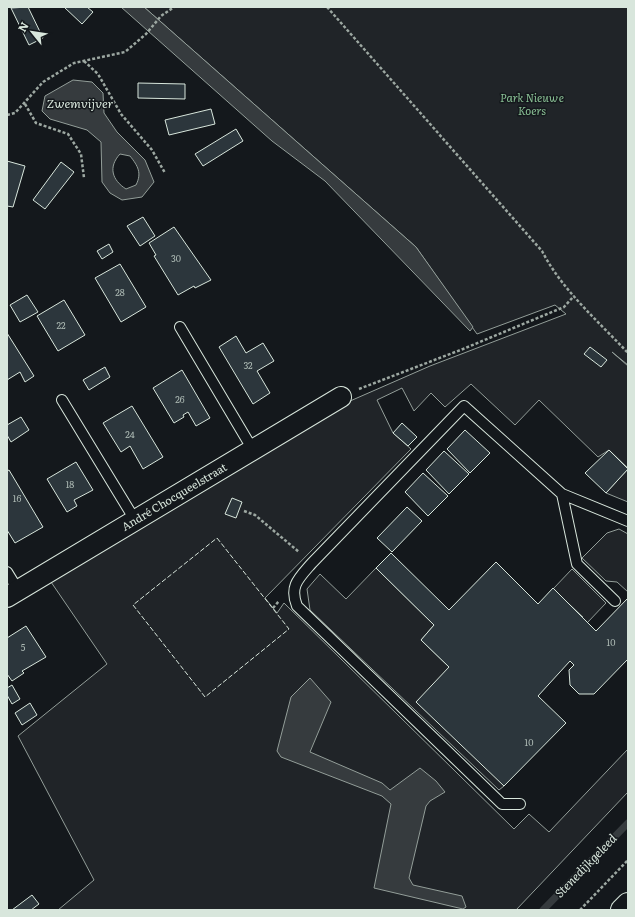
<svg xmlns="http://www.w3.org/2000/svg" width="635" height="917" viewBox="0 0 635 917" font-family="Literata,serif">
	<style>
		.green { fill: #202428; stroke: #939e99 }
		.water { fill: #363b3e; stroke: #939e99; fill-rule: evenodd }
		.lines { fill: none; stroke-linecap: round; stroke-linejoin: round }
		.stream { stroke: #363b3e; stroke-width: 7 }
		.building { fill: #2c363c; stroke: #d8e6dc }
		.lane-casing { stroke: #d8e6dc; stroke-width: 12 }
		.street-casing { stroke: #d8e6dc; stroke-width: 22 }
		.secondary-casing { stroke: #d8e6dc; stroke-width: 24 }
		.path { stroke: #9da8a2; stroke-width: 2.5; stroke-dasharray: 3 2; stroke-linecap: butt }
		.lane { stroke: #14181c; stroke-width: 10 }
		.street { stroke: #14181c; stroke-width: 20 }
		.secondary { stroke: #14181c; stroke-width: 22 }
		.fence { stroke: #d8e6dc; stroke-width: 1; stroke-dasharray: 5 2; stroke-linecap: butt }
		.labels { text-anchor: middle; stroke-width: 3; stroke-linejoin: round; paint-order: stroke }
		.number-label { font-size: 9px; fill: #adbab4 }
		.park-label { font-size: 11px; font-style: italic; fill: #8ac095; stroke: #14181c }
		.street-label { font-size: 11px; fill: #d8e6dc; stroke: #14181c }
		.water-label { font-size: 12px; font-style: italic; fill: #d8e6dc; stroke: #14181c }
	</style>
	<rect width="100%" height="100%" fill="#14181c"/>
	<!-- green -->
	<path class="green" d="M 144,7 L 628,7 L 628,365 L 612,352 L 628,366 L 628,468 L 609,450 L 598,457 L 539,400 L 515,425 L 471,384 L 445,407 L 431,393 L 414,411 L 402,388 L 377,400 L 393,433 L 411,449 L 265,598 L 277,613 L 284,603 L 514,829 L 529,814 L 549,832 L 628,749 L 628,792 L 516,910 L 58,910 L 94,880 L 18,736 L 107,664 L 51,582 L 341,405 L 430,366 L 566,314 L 555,305 L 477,334 L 416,247 Z
		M 628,469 L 628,502 L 606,493 Z
		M 619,529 L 628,534 L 628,592 L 617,582 L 606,581 L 582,558 L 607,533 Z
		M 376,568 L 434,625 L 421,640 L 449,667 L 504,786 L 499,790 L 310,610 L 307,589 L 320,574 L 346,599 Z
		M 572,569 L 606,603 L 587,623 L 582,618 L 583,617 L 553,589 Z"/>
	<!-- water -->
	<path class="water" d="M 121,7 L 144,7 L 416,247 L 473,327 L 470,331 L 325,181 L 272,141 Z
		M 73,80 L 92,82 L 103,93 L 104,113 L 117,132 L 145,160 L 154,182 L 142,197 L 122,200 L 110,193 L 102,182 L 101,142 L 87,130 L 50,119 L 42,111 L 45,96 ZM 120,154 L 130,156 C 138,166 142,173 136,185 L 126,189 C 112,180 108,167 120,154 Z
		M 310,678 L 331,702 L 310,752 L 382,783 L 390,790 L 420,768 L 436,781 L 445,792 L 430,801 L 426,806 L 409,878 L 413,885 L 462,896 L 466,907 L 463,909 L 374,888 L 391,804 L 382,796 L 281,757 L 277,751 L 291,697 Z"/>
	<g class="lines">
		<!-- stream -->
		<path class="stream" d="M 543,910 L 628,823"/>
	</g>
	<!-- building -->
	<path class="building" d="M 28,7 L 43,38 L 29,45 L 11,8 Z
		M 64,7 L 87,7 L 93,12 L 82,24 Z
		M 138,83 L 185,84 L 185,99 L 138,98 Z
		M 211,109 L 215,124 L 169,135 L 165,120 Z
		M 236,129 L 243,141 L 203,166 L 195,154 Z
		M 7,161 L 25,166 L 13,207 L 7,206 Z
		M 61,162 L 74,172 L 45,209 L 33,200 Z
		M 143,217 L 155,236 L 140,246 L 127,226 Z
		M 174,227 L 211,280 L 195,288 L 194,286 L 178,295 L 154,256 L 156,255 L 149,243 Z
		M 109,244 L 113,252 L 102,259 L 97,251 Z
		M 120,264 L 146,307 L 121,322 L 95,278 Z
		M 27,295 L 38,312 L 20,322 L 10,305 Z
		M 64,300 L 85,335 L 58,351 L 37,316 Z
		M 7,333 L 34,376 L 25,382 L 20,372 L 7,380 Z
		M 236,336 L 246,353 L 263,343 L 274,361 L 257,371 L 270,393 L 253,404 L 219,347 Z
		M 590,347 L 607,360 L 601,367 L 584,354 Z
		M 105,367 L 110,377 L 89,390 L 83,380 Z
		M 182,370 L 210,418 L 196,426 L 188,412 L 183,415 L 184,417 L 174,423 L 153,388 Z
		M 132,406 L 163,457 L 143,469 L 130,446 L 121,452 L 103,423 Z
		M 21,417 L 29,430 L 11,442 L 7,435 L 7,425 Z
		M 402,423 L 417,437 L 408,446 L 393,433 Z
		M 465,430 L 490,453 L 470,473 L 447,449 Z
		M 609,450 L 628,469 L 606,493 L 585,473 Z
		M 444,451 L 469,474 L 449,494 L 426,470 Z
		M 76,462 L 93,490 L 74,500 L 77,506 L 67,512 L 47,479 Z
		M 9,470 L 43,527 L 15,543 L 7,530 L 7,471 Z
		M 423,473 L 448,496 L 428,516 L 405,492 Z
		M 232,498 L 242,502 L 236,518 L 225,514 Z
		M 407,507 L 422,521 L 392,552 L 377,538 Z
		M 391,553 L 449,610 L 496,562 L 538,604 L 553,588 L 596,631 L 628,598 L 628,659 L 594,694 L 579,694 L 570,685 L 569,670 L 574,665 L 570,661 L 538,696 L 566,723 L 504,786 L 416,702 L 449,667 L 421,640 L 434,625 L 376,568 Z
		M 26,626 L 46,657 L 22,671 L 24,673 L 12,681 L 7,674 L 7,638 Z
		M 12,685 L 20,699 L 12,704 L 7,695 L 7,688 Z
		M 30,703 L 37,715 L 22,725 L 15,713 Z
		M 32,895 L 39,904 L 31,910 L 12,910 Z"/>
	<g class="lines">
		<!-- lane casing -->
		<g class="lane-casing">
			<path id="lane" d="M 180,327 L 253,450
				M 62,400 L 135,520
				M 562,494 L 577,564 L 615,601
				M 7,572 L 18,590
				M 520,804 L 502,804 L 297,606 C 289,586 299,578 312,563 L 464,406 L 562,494 L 628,521"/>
		</g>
		<!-- street casing -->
		<g class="street-casing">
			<g id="street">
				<path id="s1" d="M 7,597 L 341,397"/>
			</g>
		</g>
		<!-- secondary casing -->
		<g class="secondary-casing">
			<path id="secondary" d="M 622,910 L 628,904"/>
		</g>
		<!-- path -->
		<path class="path" d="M 327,7 L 542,251 C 562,290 598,321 628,353
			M 84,61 L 98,74 L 121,114 L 152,150 L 165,173
			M 25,104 L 36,123 L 68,134 L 81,154 L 84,178
			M 7,115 L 15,113 L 43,82 L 74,63 L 125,52 L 146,34 L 161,16 L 174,7
			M 359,389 L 463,349 L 564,307 L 574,296
			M 244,511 L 255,515 L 299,552
			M 273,608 L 279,601
			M 580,910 L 628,860"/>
		<!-- lane -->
		<use href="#lane" class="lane"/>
		<!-- street -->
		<use href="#street" class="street"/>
		<!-- secondary -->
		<use href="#secondary" class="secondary"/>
		<!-- fence -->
		<path class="fence" d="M 217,538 L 289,629 L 205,697 L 133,605 Z"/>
	</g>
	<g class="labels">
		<!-- number labels -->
		<g class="number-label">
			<text x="176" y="262">30</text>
			<text x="120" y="296">28</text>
			<text x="61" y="329">22</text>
			<text x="248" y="369">32</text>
			<text x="180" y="403">26</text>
			<text x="130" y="438">24</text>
			<text x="70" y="488">18</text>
			<text x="17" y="502">16</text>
			<text x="611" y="646">10</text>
			<text x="23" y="651">5</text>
			<text x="529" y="746">10</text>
		</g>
		<!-- park labels -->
		<g class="park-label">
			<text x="532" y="102">Park Nieuwe<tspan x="532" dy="13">Koers</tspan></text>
		</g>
		<!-- street labels -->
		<g class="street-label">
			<text dy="4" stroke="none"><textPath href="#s1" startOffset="195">André Chocqueelstraat</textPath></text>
		</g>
		<!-- water labels -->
		<g class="water-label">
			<text x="80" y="108">Zwemvijver</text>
			<text transform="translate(586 866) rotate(-46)" y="4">Stenedijkgeleed</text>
		</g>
	</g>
	<!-- border -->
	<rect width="635" height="917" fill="none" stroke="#d8e6dc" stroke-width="16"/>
	<!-- north arrow -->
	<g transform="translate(32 32) rotate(300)" stroke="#14181c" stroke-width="3" paint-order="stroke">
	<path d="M0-3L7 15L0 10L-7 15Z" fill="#d8e6dc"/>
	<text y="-6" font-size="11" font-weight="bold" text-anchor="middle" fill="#d8e6dc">N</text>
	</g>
</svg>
